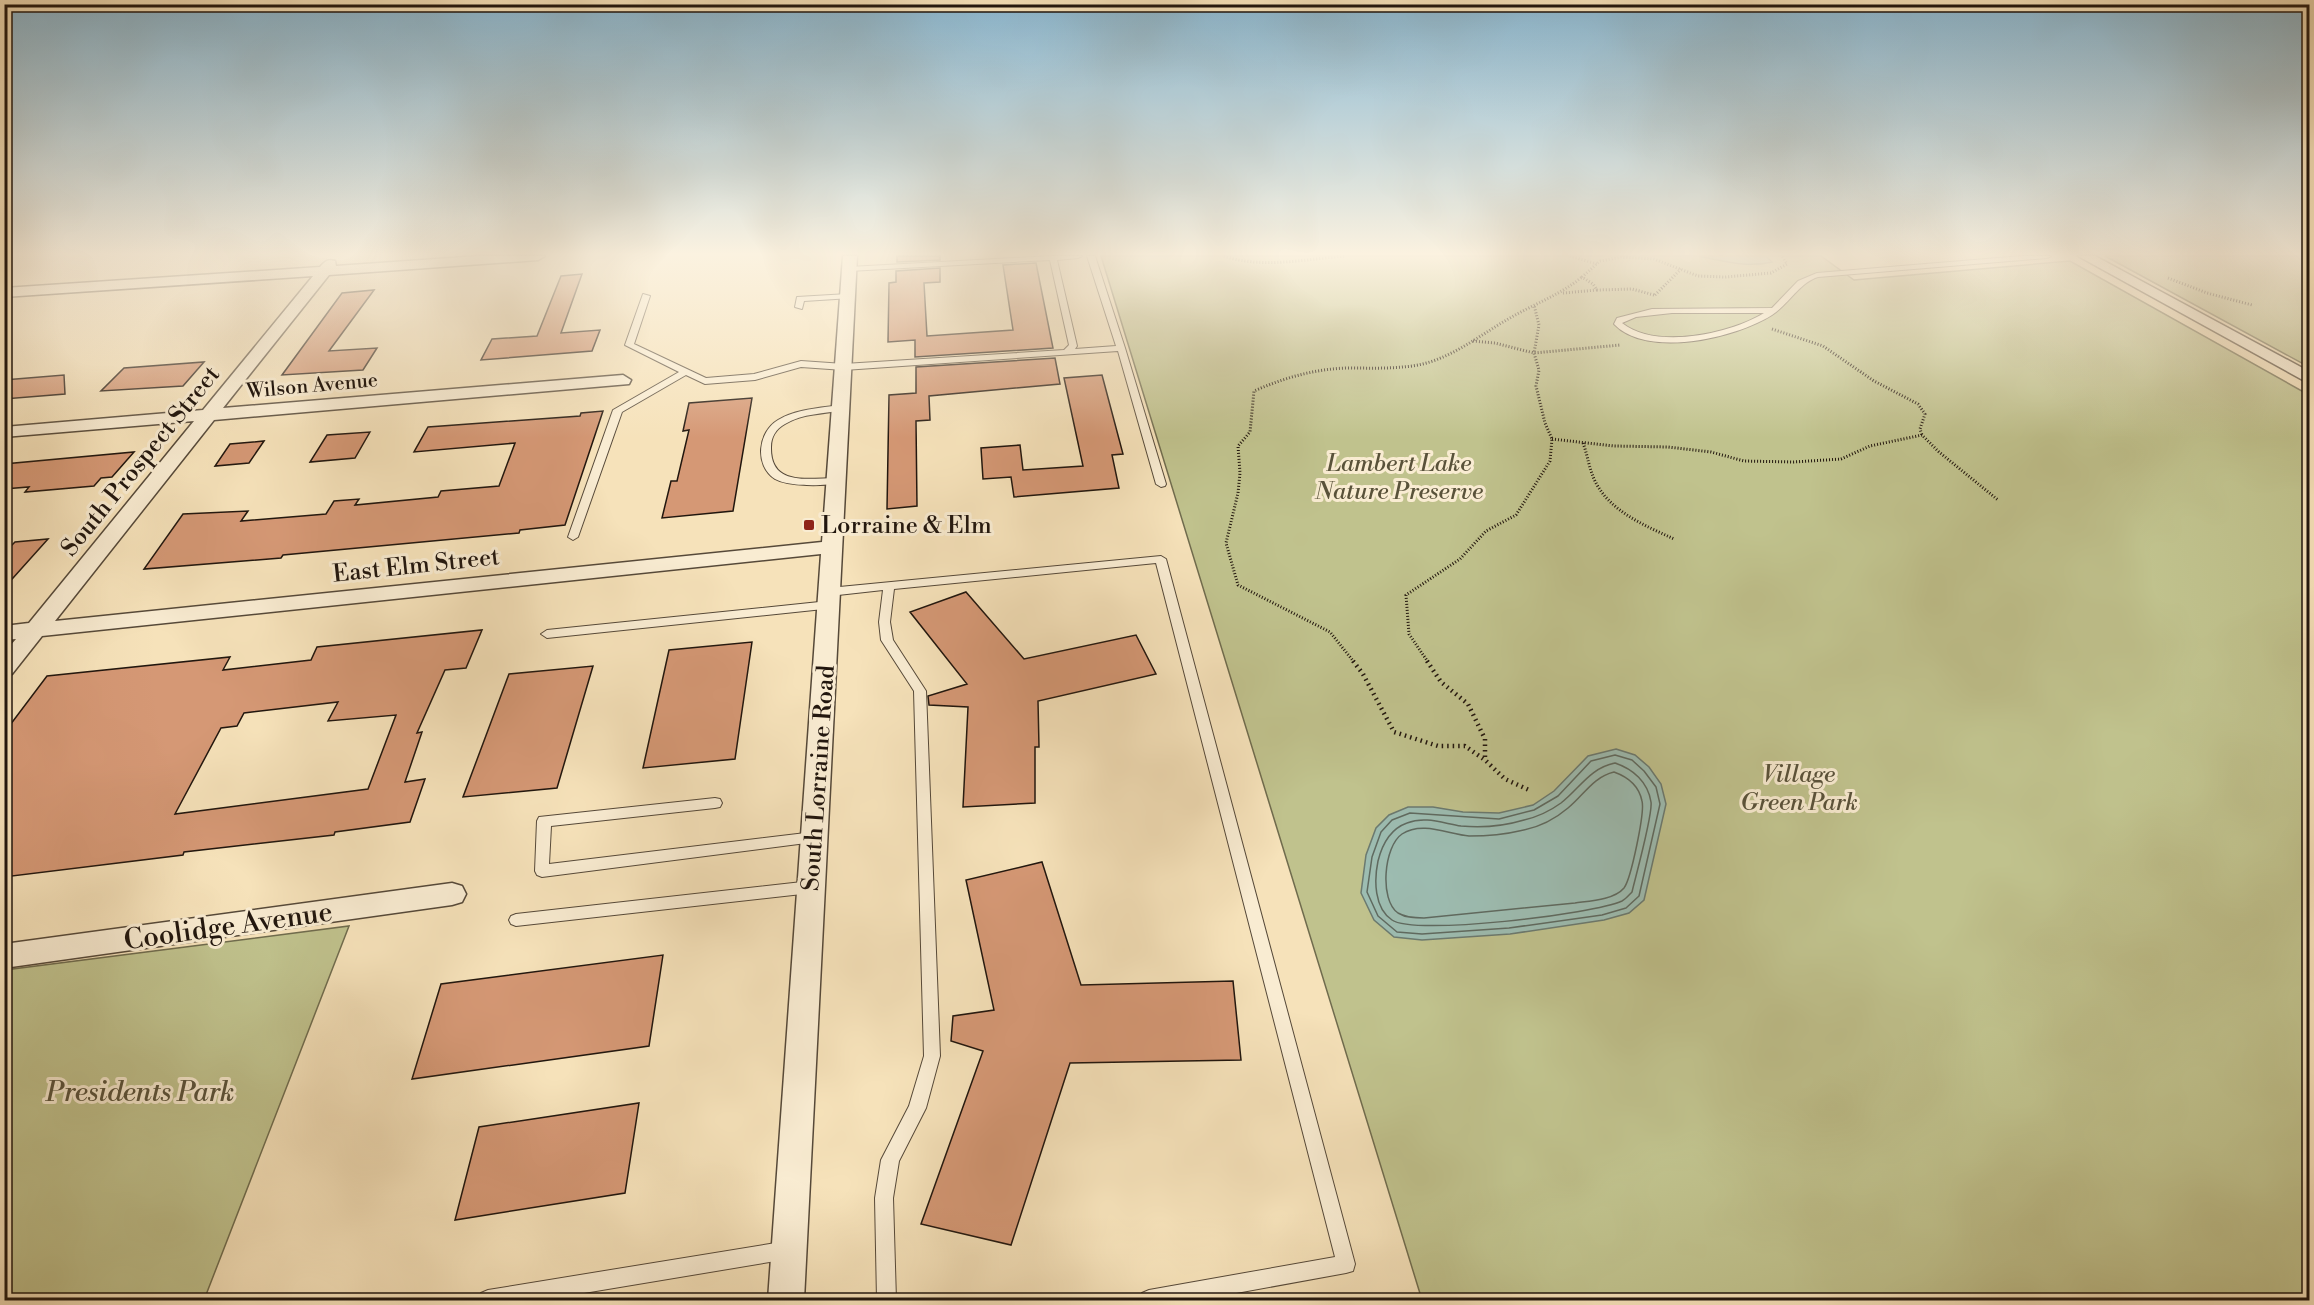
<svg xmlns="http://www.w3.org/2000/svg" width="2314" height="1305" viewBox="0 0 2314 1305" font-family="'Libre Bodoni',serif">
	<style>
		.green { fill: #c0c28d; stroke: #706c4e; stroke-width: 1.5 }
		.water { fill: #9dbdb2; stroke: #6b7a70; stroke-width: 1.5 }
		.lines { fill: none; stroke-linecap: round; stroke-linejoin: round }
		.shore { stroke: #5f6a60; stroke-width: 1.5 }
		.building { fill: #d59875; stroke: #21160e; stroke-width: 1.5; fill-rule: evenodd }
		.lane-casing { stroke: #564939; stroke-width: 2 }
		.street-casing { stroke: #564939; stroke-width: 3 }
		.path-far1 { stroke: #21160e; stroke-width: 3; stroke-dasharray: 1 2; stroke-linecap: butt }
		.path { stroke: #21160e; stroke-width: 4.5; stroke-dasharray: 1.5 4; stroke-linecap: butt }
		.lane { fill: #f9ecd2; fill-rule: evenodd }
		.street { fill: #f9ecd2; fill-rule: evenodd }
		.poi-dot { fill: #8f2418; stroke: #f9ecd2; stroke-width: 2 }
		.labels { text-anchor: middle; stroke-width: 6; stroke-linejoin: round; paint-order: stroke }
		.far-street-label { font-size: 20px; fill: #21160e; stroke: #f9ecd2 }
		.street-label { font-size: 24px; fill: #21160e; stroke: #f9ecd2 }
		.park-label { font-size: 24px; font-style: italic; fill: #59523a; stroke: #f9ecd2 }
		.poi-label { font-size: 24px; fill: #21160e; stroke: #f9ecd2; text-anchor: start }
		.near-street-label { font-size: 28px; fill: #21160e; stroke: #f9ecd2 }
		.near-park-label { font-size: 28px; font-style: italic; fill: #59523a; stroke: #f9ecd2 }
	</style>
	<rect width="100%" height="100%" fill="#f6e2ba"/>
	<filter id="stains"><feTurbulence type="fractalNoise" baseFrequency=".00333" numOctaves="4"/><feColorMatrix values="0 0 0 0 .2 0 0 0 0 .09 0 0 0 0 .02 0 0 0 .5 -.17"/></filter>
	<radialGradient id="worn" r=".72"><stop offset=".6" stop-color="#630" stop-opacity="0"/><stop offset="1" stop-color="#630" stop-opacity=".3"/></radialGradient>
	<!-- green -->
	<path class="green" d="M 1101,256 L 1821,256 L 1854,280 L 2070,261 L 2309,395 L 2309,1300 L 1422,1300 Z
		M 2105,256 L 2309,256 L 2309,367 Z
		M 349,926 L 204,1300 L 5,1300 L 5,970 Z"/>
	<!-- water -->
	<path class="water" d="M 1698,256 L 1766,256 L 1772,262 C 1749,268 1721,261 1698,256 Z
		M 1616,749 L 1635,755 L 1649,767 L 1661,784 L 1666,804 L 1644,900 L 1629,913 L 1604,920 L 1510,934 L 1422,940 L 1394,937 L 1374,920 L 1361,893 L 1366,855 L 1376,828 L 1389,815 L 1408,807 L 1433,807 L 1463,812 L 1499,813 L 1533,805 L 1554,791 L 1588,756 Z"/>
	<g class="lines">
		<!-- shore -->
		<path class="shore" d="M 1615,755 L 1632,760 L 1644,771 L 1656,787 L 1660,804 L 1639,896 L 1626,908 L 1602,915 L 1509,928 L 1422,934 L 1397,932 L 1378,916 L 1367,892 L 1372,857 L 1381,832 L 1392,820 L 1410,813 L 1499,819 L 1534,810 L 1558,796 L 1591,761 Z
			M 1615,763 C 1633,769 1648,782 1651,802 C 1653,814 1636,875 1632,892 C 1629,895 1626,899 1622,901 C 1594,914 1414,936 1392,920 C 1374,908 1374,880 1378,861 C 1382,845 1390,829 1407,823 C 1425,816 1442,823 1461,826 C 1482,828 1504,826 1524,820 C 1537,817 1550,811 1561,803 C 1580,788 1590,768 1615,763 Z
			M 1614,772 C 1628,777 1639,786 1642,801 C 1645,812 1631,879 1624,888 C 1614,900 1589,901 1575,903 L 1424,918 C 1416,918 1406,918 1398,913 C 1379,900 1384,846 1402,834 C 1422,821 1448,834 1469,836 C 1486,836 1503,835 1519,831 C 1537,828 1554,820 1568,808 C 1584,795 1593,777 1614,772 Z"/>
	</g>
	<!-- building -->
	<path class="building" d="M 897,256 L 940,256 L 940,260 L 897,262 Z
		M 1036,263 L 1053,348 L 915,357 L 915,340 L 888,342 L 889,283 L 896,282 L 896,271 L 940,268 L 940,282 L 924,283 L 927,336 L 1013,330 L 1003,265 Z
		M 582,274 L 561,333 L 600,330 L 592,351 L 481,360 L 492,339 L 537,336 L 561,276 Z
		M 374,290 L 329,351 L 377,348 L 363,370 L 282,375 L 342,293 Z
		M 1055,358 L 1060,384 L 929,396 L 930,420 L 916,421 L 917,506 L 887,509 L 889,395 L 916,393 L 916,367 Z
		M 204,362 L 183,386 L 101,391 L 124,368 Z
		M 64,375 L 65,394 L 4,399 L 4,380 Z
		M 1102,375 L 1123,454 L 1112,455 L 1119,488 L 1014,497 L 1011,477 L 983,479 L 981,448 L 1020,445 L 1023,470 L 1083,466 L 1064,378 Z
		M 752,398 L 733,511 L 662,518 L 671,481 L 677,481 L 689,430 L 683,431 L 689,403 Z
		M 603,411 L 565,525 L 520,530 L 519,533 L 283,555 L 281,558 L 144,569 L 183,514 L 248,511 L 241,521 L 326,514 L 334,501 L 359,499 L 355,505 L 438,497 L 441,491 L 499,486 L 515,443 L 414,452 L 428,427 L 580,416 L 581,413 Z
		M 370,432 L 355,458 L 310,462 L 327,435 Z
		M 264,441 L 249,463 L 215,466 L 230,444 Z
		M 134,452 L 112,477 L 101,478 L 94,486 L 25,492 L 29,487 L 4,489 L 4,464 Z
		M 48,539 L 4,588 L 4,553 L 15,542 Z
		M 966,592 L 1024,659 L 1136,635 L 1156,674 L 1038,701 L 1039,747 L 1035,747 L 1035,803 L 963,807 L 968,707 L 929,705 L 928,696 L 967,684 L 910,612 Z
		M 482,630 L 466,668 L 445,670 L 417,733 L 422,732 L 405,782 L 425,779 L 410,822 L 335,832 L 334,835 L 184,852 L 183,855 L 4,877 L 4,733 L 47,676 L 230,657 L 223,670 L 311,660 L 317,647 ZM 338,702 L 328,721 L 396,715 L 368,789 L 175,814 L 221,728 L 237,726 L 244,713 Z
		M 752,642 L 735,759 L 643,768 L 669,650 Z
		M 593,666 L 557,788 L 463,797 L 509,674 Z
		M 1042,862 L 1081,985 L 1233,981 L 1241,1060 L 1070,1063 L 1011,1245 L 921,1224 L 983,1051 L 951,1041 L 953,1016 L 994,1010 L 966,880 Z
		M 663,955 L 649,1046 L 412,1079 L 441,984 Z
		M 639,1103 L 625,1193 L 455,1220 L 479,1127 Z"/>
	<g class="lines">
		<!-- lane casing -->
		<g class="lane-casing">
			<path id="lane" d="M 1052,256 L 1082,256 L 1078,258 L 1057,260 L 1077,346 L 1075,349 L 1116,346 L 1087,256 L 1095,256 L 1125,348 L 1166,484 L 1165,486 L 1161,487 L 1156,484 L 1118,351 L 844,370 L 801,367 L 755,380 L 705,384 L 686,375 L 622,412 L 578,537 L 573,540 L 568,537 L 613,410 L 679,372 L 625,345 L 643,294 L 650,296 L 634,344 L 706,378 L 754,374 L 801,361 L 844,364 L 1064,350 L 1069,345 L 1050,260 L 849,271 L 845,269 L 849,267 Z
				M 2022,256 L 2051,256 L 2047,258 L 1818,277 C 1799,283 1789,304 1772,315 C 1736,338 1647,359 1614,324 L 1617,318 L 1652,309 L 1772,308 L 1798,281 L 1817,273 ZM 1672,313 L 1764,313 C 1730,334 1656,350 1622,323 L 1636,317 Z
				M 848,294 L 851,294 L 851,298 L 804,301 L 802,309 L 795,307 L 797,297 Z
				M 841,405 L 844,406 L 844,410 C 824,414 803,413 785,424 C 776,429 771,437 771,447 C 770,487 809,478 836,478 L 840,479 L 840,483 C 824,486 789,487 775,479 C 754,465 758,432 778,420 C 796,409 820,408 841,405 Z
				M 1161,556 L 1166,559 L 1355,1264 L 1353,1271 L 1346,1273 L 1198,1300 L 1139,1300 L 1142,1293 L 1149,1290 L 1335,1257 L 1156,563 L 894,589 L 890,622 L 893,640 L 926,691 L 940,1056 L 926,1108 L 899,1161 L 893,1198 L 896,1300 L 877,1300 L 875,1198 L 881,1160 L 909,1106 L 924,1056 L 914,691 L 881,640 L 879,622 L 883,590 L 829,596 L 823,592 L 829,588 Z
				M 829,601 L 833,602 L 835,605 L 833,608 L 547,638 L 541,634 L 547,630 Z
				M 715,798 L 720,799 L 722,803 L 720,807 L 715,808 L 551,826 L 549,864 L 814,832 L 819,833 L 821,837 L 819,841 L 814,842 L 542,877 L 537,875 L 535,871 L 537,821 L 539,817 Z
				M 811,881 L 816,883 L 818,887 L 816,891 L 811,893 L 516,926 L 511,924 L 509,920 L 511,916 L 516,914 Z
				M 788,1241 L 795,1243 L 797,1250 L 795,1257 L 788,1259 L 542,1300 L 478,1300 L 481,1293 L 488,1290 Z"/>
		</g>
		<!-- street casing -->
		<g class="street-casing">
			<path id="street" d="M 479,256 L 545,256 L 538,260 L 329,275 L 223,408 L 623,375 L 631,380 L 629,384 L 214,420 L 55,621 L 822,542 L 843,256 L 857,256 L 804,1300 L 768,1300 L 821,554 L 42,636 L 12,674 L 4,676 L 4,653 L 16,639 L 4,640 L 4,626 L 29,623 L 194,421 L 4,437 L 4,427 L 203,410 L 313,276 L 4,297 L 4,288 L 320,267 C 325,261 328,259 335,261 L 336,266 Z
				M 2078,256 L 2095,256 L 2310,372 L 2310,384 Z
				M 452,883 L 462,886 L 466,894 L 462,902 L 452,905 L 4,968 L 4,944 Z"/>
		</g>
		<!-- path-far1 -->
		<path class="path-far1" d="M 1224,256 C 1262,269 1306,259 1345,256
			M 1570,256 L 1597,264
			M 2168,278 L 2207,293 L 2252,305
			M 1563,293 L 1597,290
			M 1654,295 L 1632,289 L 1597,290 L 1593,284 L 1582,277 L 1600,261 L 1621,257 L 1654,259 L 1698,276 L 1725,277 L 1771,273 L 1787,264 L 1782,256
			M 1655,295 L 1681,269
			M 1772,329 L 1823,346 L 1874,381 L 1918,404 L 1925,414 L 1920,429 L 1922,435
			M 1473,341 L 1495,343 L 1534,353 L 1620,345
			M 1552,439 L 1614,446 L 1668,447 L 1711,452 L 1744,461 L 1794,462 L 1841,459 L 1870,446 L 1922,435 L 1939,452 L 1998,500
			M 1583,443 C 1588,456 1589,470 1596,483 C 1611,512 1646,526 1674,539
			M 1354,662 L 1330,632 L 1238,585 L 1226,543 L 1238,493 L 1240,473 L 1238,446 L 1250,432 L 1254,391 C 1284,378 1314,369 1347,368 C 1369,368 1390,369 1412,366 C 1449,361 1478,336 1510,318 C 1534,304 1560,295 1582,277
			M 1428,662 L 1409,634 L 1406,595 L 1460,559 L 1486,531 L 1516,515 L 1550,461 L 1552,439 L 1545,423 L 1536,386 L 1539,370 L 1534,353 L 1539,325 L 1534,305"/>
		<!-- path -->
		<path class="path" d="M 1353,661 L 1363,674 L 1394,732 L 1438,746 L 1465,746 L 1485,760 L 1505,779 L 1529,790
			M 1427,661 L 1441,682 L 1468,704 L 1485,739 L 1485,759"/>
		<!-- lane -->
		<use href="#lane" class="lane"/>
		<!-- street -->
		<use href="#street" class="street"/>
	</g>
	<!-- sky -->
	<linearGradient id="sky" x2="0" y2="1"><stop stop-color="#8ab8d2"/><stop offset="0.58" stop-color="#fbf2e0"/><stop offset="1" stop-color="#fbf2e0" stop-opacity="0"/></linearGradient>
	<rect width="2314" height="438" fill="url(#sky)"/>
	<!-- markers -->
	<rect class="poi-dot" x="803" y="519" width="12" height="12" rx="3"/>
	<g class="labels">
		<!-- far-street labels -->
		<g class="far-street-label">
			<text transform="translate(312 385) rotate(-5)" y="7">Wilson Avenue</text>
		</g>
		<!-- street labels -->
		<g class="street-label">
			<text transform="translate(140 461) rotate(-51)" y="8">South Prospect Street</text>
			<text transform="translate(416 565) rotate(-6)" y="8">East Elm Street</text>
			<text transform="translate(818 778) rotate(-86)" y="8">South Lorraine Road</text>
		</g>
		<!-- park labels -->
		<g class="park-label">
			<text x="1399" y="471">Lambert Lake<tspan x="1399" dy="28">Nature Preserve</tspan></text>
			<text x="1799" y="782">Village<tspan x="1799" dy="28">Green Park</tspan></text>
		</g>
		<!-- poi labels -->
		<g class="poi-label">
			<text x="821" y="533">Lorraine &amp; Elm</text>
		</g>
		<!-- near-street labels -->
		<g class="near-street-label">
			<text transform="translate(228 925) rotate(-8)" y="10">Coolidge Avenue</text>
		</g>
		<!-- near-park labels -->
		<g class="near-park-label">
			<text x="140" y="1101">Presidents Park</text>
		</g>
	</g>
	<!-- margin -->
	<rect width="2314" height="1305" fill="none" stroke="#f6e2ba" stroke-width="24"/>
	<rect x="6" y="6" width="2302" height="1293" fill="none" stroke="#21160e" stroke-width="3"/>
	<rect x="12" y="12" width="2290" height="1281" fill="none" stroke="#21160e" stroke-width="1.5"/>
	<rect width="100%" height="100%" filter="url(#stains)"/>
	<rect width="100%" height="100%" fill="url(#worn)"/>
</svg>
